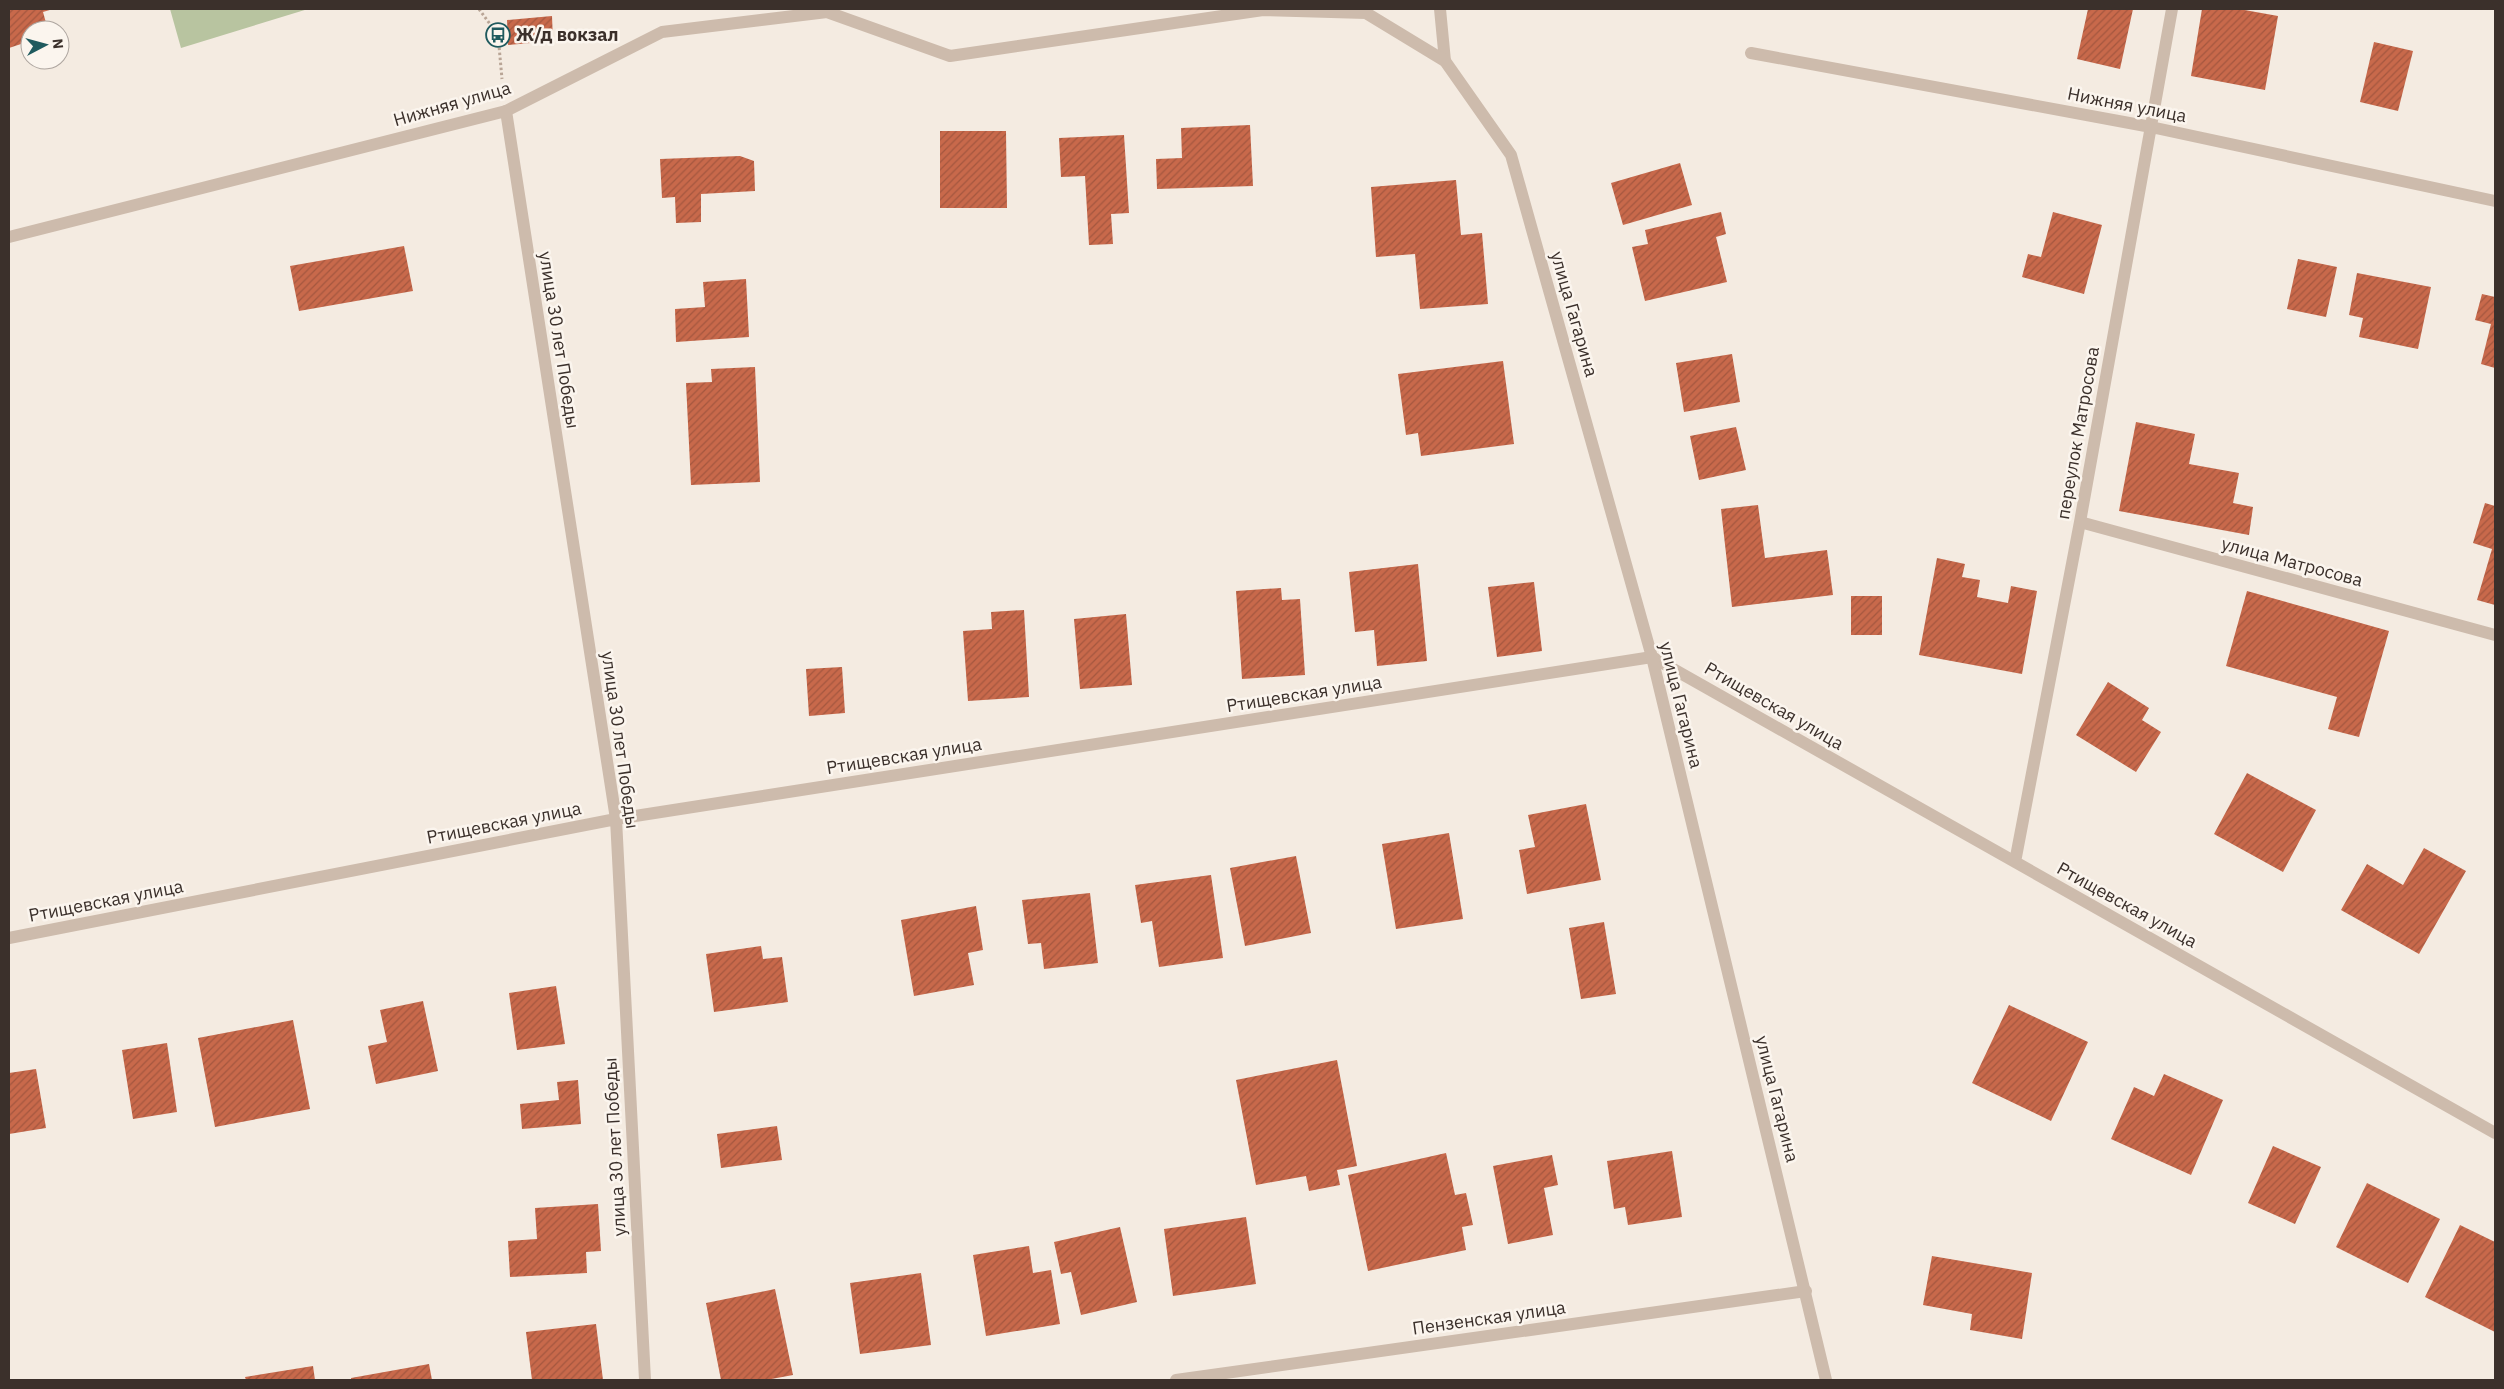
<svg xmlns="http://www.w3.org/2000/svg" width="2504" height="1389" viewBox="0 0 2504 1389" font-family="'IBM Plex Sans',sans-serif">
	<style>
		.green { fill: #b8c4a0 }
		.building { fill: url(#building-hatch) }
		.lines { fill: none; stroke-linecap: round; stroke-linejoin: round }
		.path { stroke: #b9a596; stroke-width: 3; stroke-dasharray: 2.5 2.5; stroke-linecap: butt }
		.minor { stroke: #cdbbac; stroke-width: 12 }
		.tertiary { stroke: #cdbbac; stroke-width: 12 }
		.labels { text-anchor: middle; stroke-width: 5; stroke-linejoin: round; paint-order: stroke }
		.poi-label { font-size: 18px; font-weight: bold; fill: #3b302b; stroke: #fbf5ee; text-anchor: start }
		.street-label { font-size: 18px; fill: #3b302b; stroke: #fbf5ee }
	</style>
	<defs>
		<pattern id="building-hatch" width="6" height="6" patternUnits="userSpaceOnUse" patternTransform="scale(1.25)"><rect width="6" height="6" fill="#c8694b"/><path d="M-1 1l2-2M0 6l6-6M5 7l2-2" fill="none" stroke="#a4573f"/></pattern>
	</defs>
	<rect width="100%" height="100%" fill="#f4ebe1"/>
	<!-- green -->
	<path class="green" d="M 170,9 L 308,9 L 181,48 Z"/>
	<!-- building -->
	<path class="building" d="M 9,9 L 53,9 L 43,12 L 48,30 L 30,30 L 30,41 L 9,48 Z
		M 2088,9 L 2133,9 L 2120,69 L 2077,59 Z
		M 2202,9 L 2239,9 L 2278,16 L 2265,90 L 2191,76 Z
		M 552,16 L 553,41 L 508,45 L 507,20 Z
		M 2374,42 L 2413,51 L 2398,111 L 2360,102 Z
		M 1250,125 L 1253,186 L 1157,189 L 1156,159 L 1182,158 L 1181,128 Z
		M 940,131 L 1006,131 L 1007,208 L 940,208 Z
		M 1124,135 L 1129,213 L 1111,214 L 1113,244 L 1089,245 L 1085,176 L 1061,177 L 1059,138 Z
		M 740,156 L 754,161 L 755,191 L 701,194 L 701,222 L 676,223 L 675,197 L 662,198 L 660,159 Z
		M 1680,163 L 1692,205 L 1623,225 L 1611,183 Z
		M 1456,180 L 1461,235 L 1482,233 L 1488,304 L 1420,309 L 1415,254 L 1376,257 L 1371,187 Z
		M 1721,212 L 1726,234 L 1716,237 L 1727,282 L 1645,301 L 1632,247 L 1648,244 L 1645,230 Z
		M 2053,212 L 2102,225 L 2084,294 L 2022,277 L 2028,254 L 2041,257 Z
		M 404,246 L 413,291 L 299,311 L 290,266 Z
		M 2298,259 L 2337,267 L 2326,317 L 2287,309 Z
		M 2357,273 L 2431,287 L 2418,349 L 2359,337 L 2363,318 L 2349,315 Z
		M 746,279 L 749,337 L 676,342 L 675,309 L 705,307 L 703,282 Z
		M 2482,294 L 2495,297 L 2495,368 L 2481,364 L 2491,324 L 2475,320 Z
		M 1732,354 L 1740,402 L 1684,412 L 1676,363 Z
		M 1503,361 L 1514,444 L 1421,456 L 1418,433 L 1406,435 L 1398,374 Z
		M 755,367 L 760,482 L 691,485 L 686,383 L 712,382 L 711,369 Z
		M 2136,422 L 2195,434 L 2189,464 L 2239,473 L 2233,503 L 2253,507 L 2249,535 L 2119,511 Z
		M 1736,427 L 1746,470 L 1699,480 L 1690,436 Z
		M 2485,503 L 2495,506 L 2495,605 L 2477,600 L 2492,549 L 2473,543 Z
		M 1758,505 L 1765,558 L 1827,550 L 1833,595 L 1732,607 L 1721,509 Z
		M 1937,558 L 1965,564 L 1962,577 L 1980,580 L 1977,597 L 2008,603 L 2011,586 L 2037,591 L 2022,674 L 1919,655 Z
		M 1418,564 L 1427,661 L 1377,666 L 1374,630 L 1355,632 L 1349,572 Z
		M 1534,582 L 1542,651 L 1497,657 L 1488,587 Z
		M 1281,588 L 1282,600 L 1300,599 L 1305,675 L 1242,679 L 1236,591 Z
		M 2247,591 L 2389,631 L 2359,737 L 2328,729 L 2337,697 L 2226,666 Z
		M 1851,596 L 1882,596 L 1882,635 L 1851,635 Z
		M 1024,610 L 1029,697 L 968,701 L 963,631 L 992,629 L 991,612 Z
		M 1126,614 L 1132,685 L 1080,689 L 1074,619 Z
		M 842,667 L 845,713 L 809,716 L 806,669 Z
		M 2108,682 L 2149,708 L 2142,720 L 2161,732 L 2136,772 L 2076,735 Z
		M 2247,773 L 2316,810 L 2283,872 L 2214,834 Z
		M 1586,804 L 1601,880 L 1527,894 L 1519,850 L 1535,847 L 1528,815 Z
		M 1449,833 L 1463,919 L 1396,929 L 1382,844 Z
		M 2424,848 L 2466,871 L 2419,954 L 2341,910 L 2367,864 L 2403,885 Z
		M 1296,856 L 1311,933 L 1245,946 L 1230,868 Z
		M 1211,875 L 1223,958 L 1159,967 L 1152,921 L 1141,923 L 1135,885 Z
		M 1090,893 L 1098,963 L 1044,969 L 1041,943 L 1028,944 L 1022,900 Z
		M 976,906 L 983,950 L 968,953 L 974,985 L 914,996 L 901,920 Z
		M 1604,922 L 1616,994 L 1581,999 L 1569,928 Z
		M 761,946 L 763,959 L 782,957 L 788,1002 L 714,1012 L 706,954 Z
		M 556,986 L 565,1044 L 517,1050 L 509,993 Z
		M 423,1001 L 438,1071 L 376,1084 L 368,1046 L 387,1042 L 380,1010 Z
		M 2009,1005 L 2088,1042 L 2051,1121 L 1972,1083 Z
		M 293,1020 L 310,1109 L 215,1127 L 198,1038 Z
		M 167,1043 L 177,1112 L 133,1119 L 122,1050 Z
		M 1337,1060 L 1357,1166 L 1337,1170 L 1340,1185 L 1309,1191 L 1306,1176 L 1256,1185 L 1236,1080 Z
		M 36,1069 L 46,1128 L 9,1134 L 9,1073 Z
		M 2164,1074 L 2223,1100 L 2191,1175 L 2111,1139 L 2134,1087 L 2154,1096 Z
		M 578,1080 L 581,1124 L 522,1129 L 520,1104 L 559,1100 L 557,1082 Z
		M 777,1126 L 782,1160 L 721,1168 L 717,1134 Z
		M 2273,1146 L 2321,1167 L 2295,1224 L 2248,1203 Z
		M 1672,1151 L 1682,1217 L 1628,1225 L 1625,1207 L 1614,1209 L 1607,1161 Z
		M 1446,1153 L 1455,1195 L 1466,1193 L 1473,1225 L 1462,1227 L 1466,1250 L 1368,1271 L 1348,1175 Z
		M 1552,1155 L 1558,1185 L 1544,1188 L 1553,1235 L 1508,1244 L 1493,1166 Z
		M 2367,1183 L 2440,1219 L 2408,1283 L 2336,1247 Z
		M 598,1204 L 601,1251 L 586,1252 L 587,1273 L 510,1277 L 508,1241 L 537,1239 L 535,1208 Z
		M 1246,1217 L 1256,1284 L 1173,1296 L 1164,1229 Z
		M 2460,1225 L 2495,1242 L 2495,1332 L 2425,1297 Z
		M 1120,1227 L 1137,1302 L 1081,1315 L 1071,1272 L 1061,1274 L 1054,1242 Z
		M 1029,1246 L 1033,1273 L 1051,1270 L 1060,1324 L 986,1336 L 973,1255 Z
		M 1932,1256 L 2032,1273 L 2022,1339 L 1970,1330 L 1972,1314 L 1923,1305 Z
		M 921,1273 L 931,1345 L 860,1354 L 850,1283 Z
		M 775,1289 L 793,1375 L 766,1380 L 721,1380 L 706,1303 Z
		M 596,1324 L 603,1380 L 532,1380 L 526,1332 Z
		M 429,1364 L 432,1380 L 351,1380 L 351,1378 Z
		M 313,1366 L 315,1380 L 246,1380 L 245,1377 Z"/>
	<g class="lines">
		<!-- path -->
		<path class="path" d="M 479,9 L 498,35 L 502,79"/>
		<!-- minor -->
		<path class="minor" d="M 1440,9 L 1445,61
			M 1751,53 L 2151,127 L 2495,201
			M 506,111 L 616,819 L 645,1380
			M 2080,522 L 2495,635
			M 2015,862 L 2080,522 L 2172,9
			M 9,938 L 616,819 L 1652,657 L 2495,1133
			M 1176,1380 L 1806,1291"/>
		<!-- tertiary -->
		<path class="tertiary" d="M 9,237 L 506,111 L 662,32 L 827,12 L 950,56 L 1263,10 L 1366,13 L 1445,61 L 1511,155 L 1652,657 L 1826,1380"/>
	</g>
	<!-- icons -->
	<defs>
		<g id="bus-ring" transform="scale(1.25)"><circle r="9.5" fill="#fbf5ee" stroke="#1f5a5e" stroke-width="1.5"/><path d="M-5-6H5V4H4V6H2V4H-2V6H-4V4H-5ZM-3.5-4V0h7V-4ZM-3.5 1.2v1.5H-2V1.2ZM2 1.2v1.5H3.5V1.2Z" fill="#1f5a5e"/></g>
	</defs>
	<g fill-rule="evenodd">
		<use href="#bus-ring" x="498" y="35"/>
	</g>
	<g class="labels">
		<!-- poi labels -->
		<g class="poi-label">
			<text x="516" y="41">Ж/д вокзал</text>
		</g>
		<!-- street labels -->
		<g class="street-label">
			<text transform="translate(452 104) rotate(-16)" y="6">Нижняя улица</text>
			<text transform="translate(2127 105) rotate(11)" y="6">Нижняя улица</text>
			<text transform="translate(1574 314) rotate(74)" y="6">улица Гагарина</text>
			<text transform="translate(559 340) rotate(81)" y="6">улица 30 лет Победы</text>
			<text transform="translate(2078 433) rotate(-80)" y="6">переулок Матросова</text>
			<text transform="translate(2292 562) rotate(15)" y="6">улица Матросова</text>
			<text transform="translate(1304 694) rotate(-9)" y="6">Ртищевская улица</text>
			<text transform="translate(1681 705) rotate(76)" y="6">улица Гагарина</text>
			<text transform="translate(1774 706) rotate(30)" y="6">Ртищевская улица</text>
			<text transform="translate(620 740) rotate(82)" y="6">улица 30 лет Победы</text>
			<text transform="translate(904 756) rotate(-9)" y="6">Ртищевская улица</text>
			<text transform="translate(504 823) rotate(-11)" y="6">Ртищевская улица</text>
			<text transform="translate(106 901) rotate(-11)" y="6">Ртищевская улица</text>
			<text transform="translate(2127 905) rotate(29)" y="6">Ртищевская улица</text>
			<text transform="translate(1777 1099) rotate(76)" y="6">улица Гагарина</text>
			<text transform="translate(615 1147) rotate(-93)" y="6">улица 30 лет Победы</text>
			<text transform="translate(1489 1318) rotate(-8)" y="6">Пензенская улица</text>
		</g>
	</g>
	<!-- border -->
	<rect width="2504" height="1389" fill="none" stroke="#3b302b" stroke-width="20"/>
	<!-- north arrow -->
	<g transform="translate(45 45) rotate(84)"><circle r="24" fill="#fbf5ee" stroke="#aea6a0"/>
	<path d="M0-4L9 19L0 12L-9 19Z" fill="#1f5a5e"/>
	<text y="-8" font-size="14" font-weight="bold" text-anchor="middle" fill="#3b302b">N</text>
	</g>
</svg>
